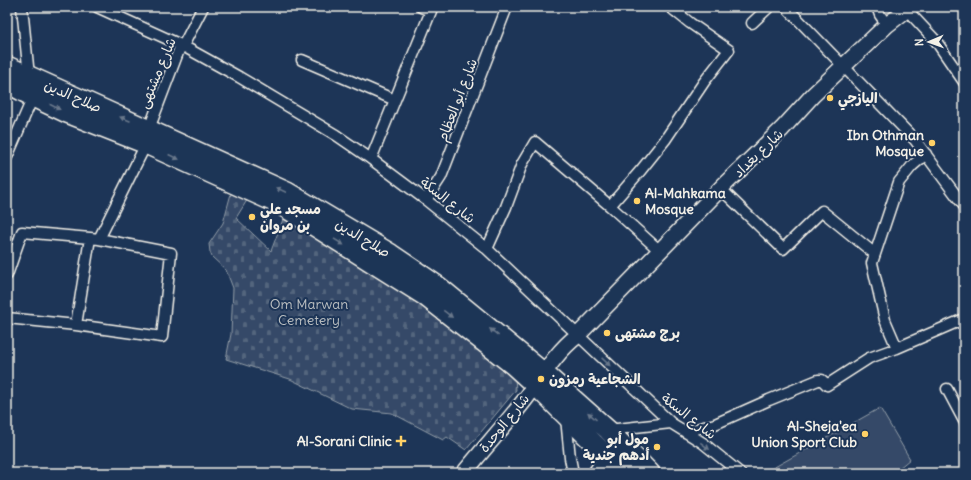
<svg xmlns="http://www.w3.org/2000/svg" width="971" height="480" viewBox="0 0 971 480" font-family="Delius,'Playpen Sans Arabic',sans-serif">
	<style>
		.cemetery { fill: url(#cemetery-stones); stroke: #949ea8 }
		.pitch { fill: #354a67; stroke: #949ea8 }
		.lines { fill: none; stroke-linecap: round; stroke-linejoin: round }
		.street-casing { stroke: #f4f1e8; stroke-width: 13 }
		.secondary-casing { stroke: #f4f1e8; stroke-width: 18 }
		.highway-casing { stroke: #f4f1e8; stroke-width: 22 }
		.street { stroke: #1d3557; stroke-width: 10 }
		.secondary { stroke: #1d3557; stroke-width: 15 }
		.highway { stroke: #1d3557; stroke-width: 19 }
		.oneway { fill: #68778a }
		.poi-dot { fill: #ffd166; stroke: #1d3557; stroke-width: 1.5 }
		.labels { text-anchor: middle; stroke-width: 4; stroke-linejoin: round; paint-order: stroke }
		.street-label { font-size: 14px; fill: #f4f1e8; stroke: #1d3557 }
		.poi-label { font-size: 14px; font-weight: bold; fill: #f4f1e8; stroke: #1d3557; text-anchor: start }
		.park-label { font-size: 14px; fill: #bbbfc1; stroke: #1d3557 }
	</style>
	<defs>
		<pattern id="cemetery-stones" width="16" height="16" patternUnits="userSpaceOnUse"><rect width="16" height="16" fill="#354a67"/><path d="M2 7V4a2 2 0 0 1 4 0v3zM10 15v-3a2 2 0 0 1 4 0v3z" fill="#53657d"/></pattern>
	</defs>
	<rect width="100%" height="100%" fill="#1d3557"/>
	<filter id="ink" filterUnits="userSpaceOnUse"><feTurbulence type="fractalNoise" baseFrequency=".025" numOctaves="2"/><feDisplacementMap in="SourceGraphic" scale="8" xChannelSelector="R" yChannelSelector="G"/><feConvolveMatrix kernelMatrix="1 2 1 2 8 2 1 2 1" color-interpolation-filters="sRGB"/></filter>
	<g filter="url(#ink)">
		<!-- cemetery -->
		<path class="cemetery" d="M 232,190 L 249,197 L 236,218 L 271,251 L 285,214 L 444,314 L 515,378 L 516,390 L 466,450 L 447,437 L 443,440 L 392,413 L 352,409 L 290,379 L 226,359 L 231,334 L 233,288 L 226,270 L 212,257 L 210,252 L 209,244 L 223,223 Z"/>
		<!-- pitch -->
		<path class="pitch" d="M 880,408 L 910,459 L 893,473 L 764,473 Z"/>
		<g class="lines">
			<!-- street casing -->
			<g class="street-casing">
				<path id="street" d="M 22,7 L 29,76
					M 97,7 L 183,46 L 239,77 L 336,135 L 371,159 L 426,200 L 487,249 L 671,423 L 703,443 L 740,473
					M 786,7 L 915,140 L 964,206
					M 877,7 L 880,15 L 887,25
					M 907,10 L 936,41 L 964,82
					M 752,23 L 769,7
					M 302,60 L 395,100
					M 149,129 L 179,50 L 183,46 L 203,7
					M 7,157 L 33,97
					M 371,159 L 431,11 L 421,7
					M 721,189 L 783,249 L 822,211 L 875,254
					M 426,200 L 441,177 L 507,7
					M 610,206 L 641,170 L 665,140 L 704,82 L 729,50 L 690,23 L 670,7
					M 487,249 L 506,207 L 522,164 L 535,142 L 610,206 L 660,251
					M 7,275 L 22,232 L 90,238
					M 7,318 L 76,325 L 90,238 L 99,239 L 146,144
					M 76,325 L 162,337 L 171,253 L 99,239
					M 897,348 L 885,320 L 872,263 L 899,182 L 912,166 L 926,154
					M 947,389 L 964,421
					M 566,418 L 570,458 L 573,473
					M 608,430 L 671,423
					M 685,432 L 715,424 L 769,400 L 818,380 L 822,380 L 827,385 L 869,358 L 897,348 L 964,319"/>
			</g>
			<!-- secondary casing -->
			<g class="secondary-casing">
				<path id="secondary" d="M 464,473 C 484,448 507,423 527,397 C 542,376 557,351 577,336 L 723,186 L 782,129 L 813,95 L 887,25 L 910,7
					M 596,473 L 613,447"/>
			</g>
			<!-- highway casing -->
			<g class="highway-casing">
				<path id="highway" d="M 7,66 L 287,192 L 391,254 L 438,286 L 544,373 L 608,430 L 650,473
					M 7,83 L 33,97 L 67,113 L 146,144 L 281,205 L 425,296 L 513,365 L 535,385 L 624,473"/>
			</g>
			<!-- street -->
			<use href="#street" class="street"/>
			<!-- secondary -->
			<use href="#secondary" class="secondary"/>
			<!-- highway -->
			<use href="#highway" class="highway"/>
		</g>
		<!-- one-way arrows -->
		<defs><path id="oneway-solid" d="M-6-.8H1V-3.2L6.5 0L1 3.2V.8H-6Z"/></defs>
		<g class="oneway">
			<use href="#oneway-solid" transform="translate(55 107) rotate(27)"/>
			<use href="#oneway-solid" transform="translate(125 119) rotate(-157)"/>
			<use href="#oneway-solid" transform="translate(174 157) rotate(25)"/>
			<use href="#oneway-solid" transform="translate(281 190) rotate(-155)"/>
			<use href="#oneway-solid" transform="translate(339 242) rotate(32)"/>
			<use href="#oneway-solid" transform="translate(448 314) rotate(38)"/>
			<use href="#oneway-solid" transform="translate(494 332) rotate(-141)"/>
			<use href="#oneway-solid" transform="translate(606 362) rotate(43)"/>
			<use href="#oneway-solid" transform="translate(592 416) rotate(-139)"/>
			<use href="#oneway-solid" transform="translate(705 446) rotate(38)"/>
		</g>
	</g>
	<!-- markers -->
	<g class="poi-dot">
		<circle cx="830" cy="98" r="4"/>
		<circle cx="932" cy="143" r="4"/>
		<circle cx="637" cy="201" r="4"/>
		<circle cx="252" cy="217" r="4"/>
		<circle cx="607" cy="333" r="4"/>
		<circle cx="541" cy="379" r="4"/>
		<circle cx="865" cy="434" r="4"/>
		<path d="M399 435h4v4h4v4h-4v4h-4v-4h-4v-4h4z"/>
		<circle cx="657" cy="447" r="4"/>
	</g>
	<g class="labels">
		<!-- street labels -->
		<g class="street-label">
			<text transform="translate(157 73) rotate(-67)" y="5">شارع مشتهى</text>
			<text transform="translate(73 96) rotate(24)" y="5">صلاح الدين</text>
			<text transform="translate(457 100) rotate(-69)" y="5">شارع أبو العظام</text>
			<text transform="translate(758 153) rotate(-44)" y="5">شارع بغداد</text>
			<text transform="translate(448 200) rotate(38)" y="5">شارع السكة</text>
			<text transform="translate(363 238) rotate(31)" y="5">صلاح الدين</text>
			<text transform="translate(689 416) rotate(38)" y="5">شارع السكة</text>
			<text transform="translate(504 423) rotate(-51)" y="5">شارع الوحدة</text>
		</g>
		<!-- poi labels -->
		<g class="poi-label">
			<text x="838" y="103">اليازجي</text>
			<text x="924" y="140" text-anchor="end">Ibn Othman<tspan x="924" dy="16">Mosque</tspan></text>
			<text x="645" y="198">Al-Mahkama<tspan x="645" dy="16">Mosque</tspan></text>
			<text x="260" y="214">مسجد علي<tspan x="260" dy="16">بن مروان</tspan></text>
			<text x="615" y="338">برج مشتهى</text>
			<text x="549" y="384">الشجاعية رمزون</text>
			<text x="857" y="431" text-anchor="end">Al-Sheja'ea<tspan x="857" dy="16">Union Sport Club</tspan></text>
			<text x="649" y="444" text-anchor="end">مول أبو<tspan x="649" dy="16">أدهم جندية</tspan></text>
			<text x="392" y="446" text-anchor="end">Al-Sorani Clinic</text>
		</g>
		<!-- park labels -->
		<g class="park-label">
			<text x="309" y="309">Om Marwan<tspan x="309" dy="16">Cemetery</tspan></text>
		</g>
	</g>
	<!-- margin -->
	<rect width="971" height="480" fill="none" stroke="#1d3557" stroke-width="24"/>
	<rect x="12" y="12" width="947" height="456" fill="none" stroke="#f4f1e8" stroke-width="1.5" filter="url(#ink)"/>
	<!-- north arrow -->
	<g transform="translate(929 42) rotate(268)" stroke="#1d3557" stroke-width="3" paint-order="stroke">
	<path d="M0-3L7 15L0 10L-7 15Z" fill="#f4f1e8"/>
	<text y="-6" font-size="11" font-weight="bold" text-anchor="middle" fill="#f4f1e8">N</text>
	</g>
</svg>
